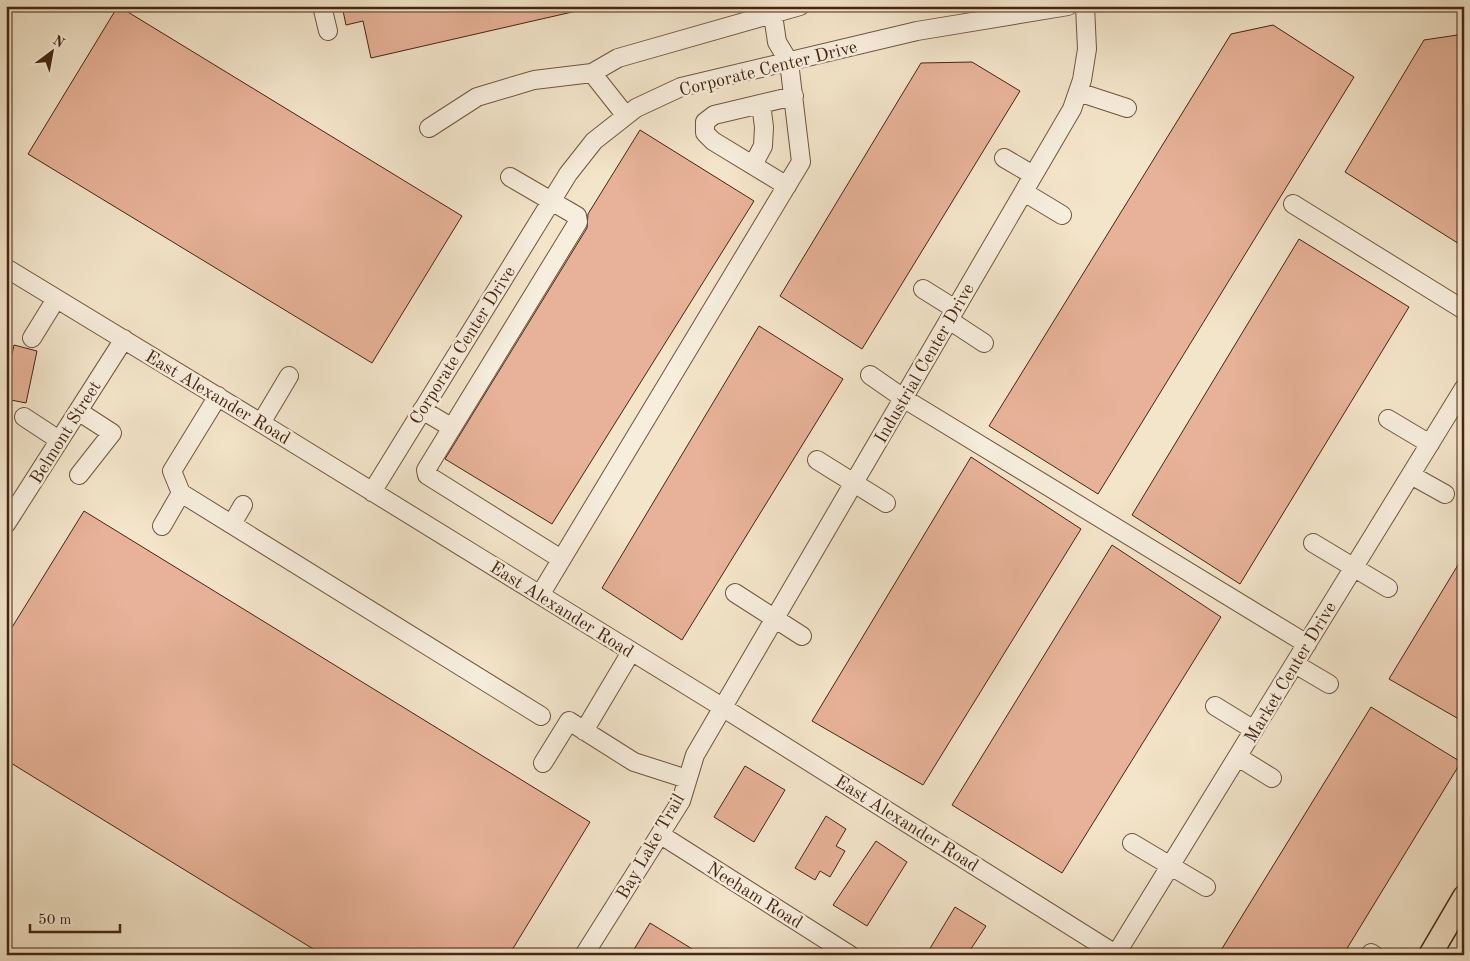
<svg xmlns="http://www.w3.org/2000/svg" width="1470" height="961" viewBox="0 0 1470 961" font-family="'Old Standard TT',serif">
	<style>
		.building { fill: #e7b299; stroke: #462510 }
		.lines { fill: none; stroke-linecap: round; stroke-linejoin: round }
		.minor-casing { stroke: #71553e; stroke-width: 20 }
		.major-casing { stroke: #462510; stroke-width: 25 }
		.minor { stroke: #f7eedd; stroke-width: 18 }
		.major { stroke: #f3e5ca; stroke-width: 22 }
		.labels { text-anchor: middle; stroke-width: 5; stroke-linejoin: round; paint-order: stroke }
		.street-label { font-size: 18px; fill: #462510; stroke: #f7eedd }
	</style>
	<rect width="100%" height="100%" fill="#f3e5ca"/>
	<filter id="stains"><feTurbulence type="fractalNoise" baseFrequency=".004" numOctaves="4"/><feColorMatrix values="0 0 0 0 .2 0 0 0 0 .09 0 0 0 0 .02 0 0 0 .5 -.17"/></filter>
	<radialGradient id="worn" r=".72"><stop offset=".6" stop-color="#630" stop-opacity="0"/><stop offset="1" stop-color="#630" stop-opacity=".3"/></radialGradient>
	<!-- building -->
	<path class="building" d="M 118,6 L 462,216 L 372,363 L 28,154 Z
		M 342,6 L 580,6 L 581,10 L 371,58 L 363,21 L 346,25 Z
		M 1273,25 L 1354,77 L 1098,494 L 989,426 L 1231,34 Z
		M 1464,34 L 1464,247 L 1345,172 L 1424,40 Z
		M 972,62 L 1020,91 L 862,349 L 780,296 L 921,63 Z
		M 640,130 L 754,201 L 552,524 L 445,459 L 587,228 L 588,214 Z
		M 1299,239 L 1409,307 L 1240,584 L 1132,515 Z
		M 759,326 L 843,379 L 682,640 L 602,588 Z
		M 14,345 L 37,351 L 26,403 L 6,399 L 6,382 Z
		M 971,457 L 1081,529 L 923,785 L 812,721 Z
		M 84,511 L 590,822 L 509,955 L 323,955 L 6,760 L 6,637 Z
		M 1112,545 L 1221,617 L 1062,873 L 952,805 Z
		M 1464,555 L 1464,722 L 1389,679 Z
		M 1371,707 L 1461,762 L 1343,955 L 1218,955 Z
		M 745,766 L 785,790 L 754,842 L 714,817 Z
		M 826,816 L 846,829 L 836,846 L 845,851 L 830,877 L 820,871 L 815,880 L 795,868 Z
		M 876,841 L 907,862 L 867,926 L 833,905 Z
		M 955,907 L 986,926 L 967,955 L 926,955 Z
		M 650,923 L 702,955 L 639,955 L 633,951 Z"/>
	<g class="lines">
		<!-- minor casing -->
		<g class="minor-casing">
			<path id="minor" d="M 322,6 L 328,31
				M 1078,92 L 1127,108
				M 626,116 L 592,73 L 618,58 L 800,6
				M 429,128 L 477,97 L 534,80 L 592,73
				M 1004,158 L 1033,175
				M 753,165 L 763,146 L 764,127 L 761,104
				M 510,177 L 577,216 L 578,222 L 426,470 L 427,475 L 561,559
				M 787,186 L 713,141 L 705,133 L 705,122 L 714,115 L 794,96
				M 1024,192 L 1062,215
				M 1293,204 L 1464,310
				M 6,268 L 261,423 L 722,707 L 1117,955
				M 923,289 L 955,309
				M 949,320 L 984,343
				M 32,338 L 56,299
				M 870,375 L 903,398 L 1307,644
				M 218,396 L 172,471 L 181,493 L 541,716
				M 422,410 L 451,427
				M 78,411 L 112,433 L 79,475
				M 24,417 L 59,440
				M 1388,419 L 1430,444
				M 261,423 L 289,376
				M 817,460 L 886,503
				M 1411,475 L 1445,494
				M 372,492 L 568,174 L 594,141 L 636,108 L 681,87 L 917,31 L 1068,6
				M 6,524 L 124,339
				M 232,524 L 243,505
				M 162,526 L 181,493
				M 1313,543 L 1388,588
				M 735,593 L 802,636
				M 540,595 L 801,162 L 789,62 L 777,42 L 773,15 L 774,6
				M 1295,664 L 1329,684
				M 1215,706 L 1254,730
				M 584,731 L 631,652
				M 1238,757 L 1272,778
				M 543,763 L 569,721 L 634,762 L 687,779
				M 661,835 L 850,955
				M 1132,843 L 1206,887
				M 1371,953 L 1374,955
				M 1116,954 L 1464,388
				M 584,955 L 681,801 L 695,755 L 1072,109 L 1082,80 L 1087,49 L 1085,6"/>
		</g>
		<!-- major casing -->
		<g class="major-casing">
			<path id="major" d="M 1430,955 L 1464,897"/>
		</g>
		<!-- minor -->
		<use href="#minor" class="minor"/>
		<!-- major -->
		<use href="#major" class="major"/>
	</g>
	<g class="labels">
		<!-- street labels -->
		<g class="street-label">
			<text transform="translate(768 68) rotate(-14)" y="6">Corporate Center Drive</text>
			<text transform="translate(462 345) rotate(-58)" y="6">Corporate Center Drive</text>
			<text transform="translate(924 363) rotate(-60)" y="6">Industrial Center Drive</text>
			<text transform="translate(218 397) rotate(31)" y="6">East Alexander Road</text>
			<text transform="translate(65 432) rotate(-58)" y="6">Belmont Street</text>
			<text transform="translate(562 609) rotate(32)" y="6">East Alexander Road</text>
			<text transform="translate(1290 672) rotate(-59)" y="6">Market Center Drive</text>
			<text transform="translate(907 823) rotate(32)" y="6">East Alexander Road</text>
			<text transform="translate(650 846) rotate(-60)" y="6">Bay Lake Trail</text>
			<text transform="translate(755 895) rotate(32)" y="6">Neeham Road</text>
		</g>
	</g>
	<!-- margin -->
	<rect width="1470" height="961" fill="none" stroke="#f3e5ca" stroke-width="25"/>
	<rect x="8" y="8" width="1455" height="946" fill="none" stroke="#462510" stroke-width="2.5"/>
	<rect x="12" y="12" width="1445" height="936" fill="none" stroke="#462510"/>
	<!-- north arrow -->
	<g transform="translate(52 52) rotate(32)" stroke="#f7eedd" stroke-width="4" paint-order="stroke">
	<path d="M0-4L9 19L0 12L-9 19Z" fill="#462510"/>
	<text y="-8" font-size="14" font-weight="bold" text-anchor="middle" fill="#462510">N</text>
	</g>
	<!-- scale -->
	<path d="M30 924v8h90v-8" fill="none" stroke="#462510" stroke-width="2.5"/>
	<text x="38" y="924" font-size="15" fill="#462510" stroke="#f7eedd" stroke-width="4" paint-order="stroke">50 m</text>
	<rect width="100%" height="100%" filter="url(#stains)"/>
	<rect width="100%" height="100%" fill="url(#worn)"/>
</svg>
